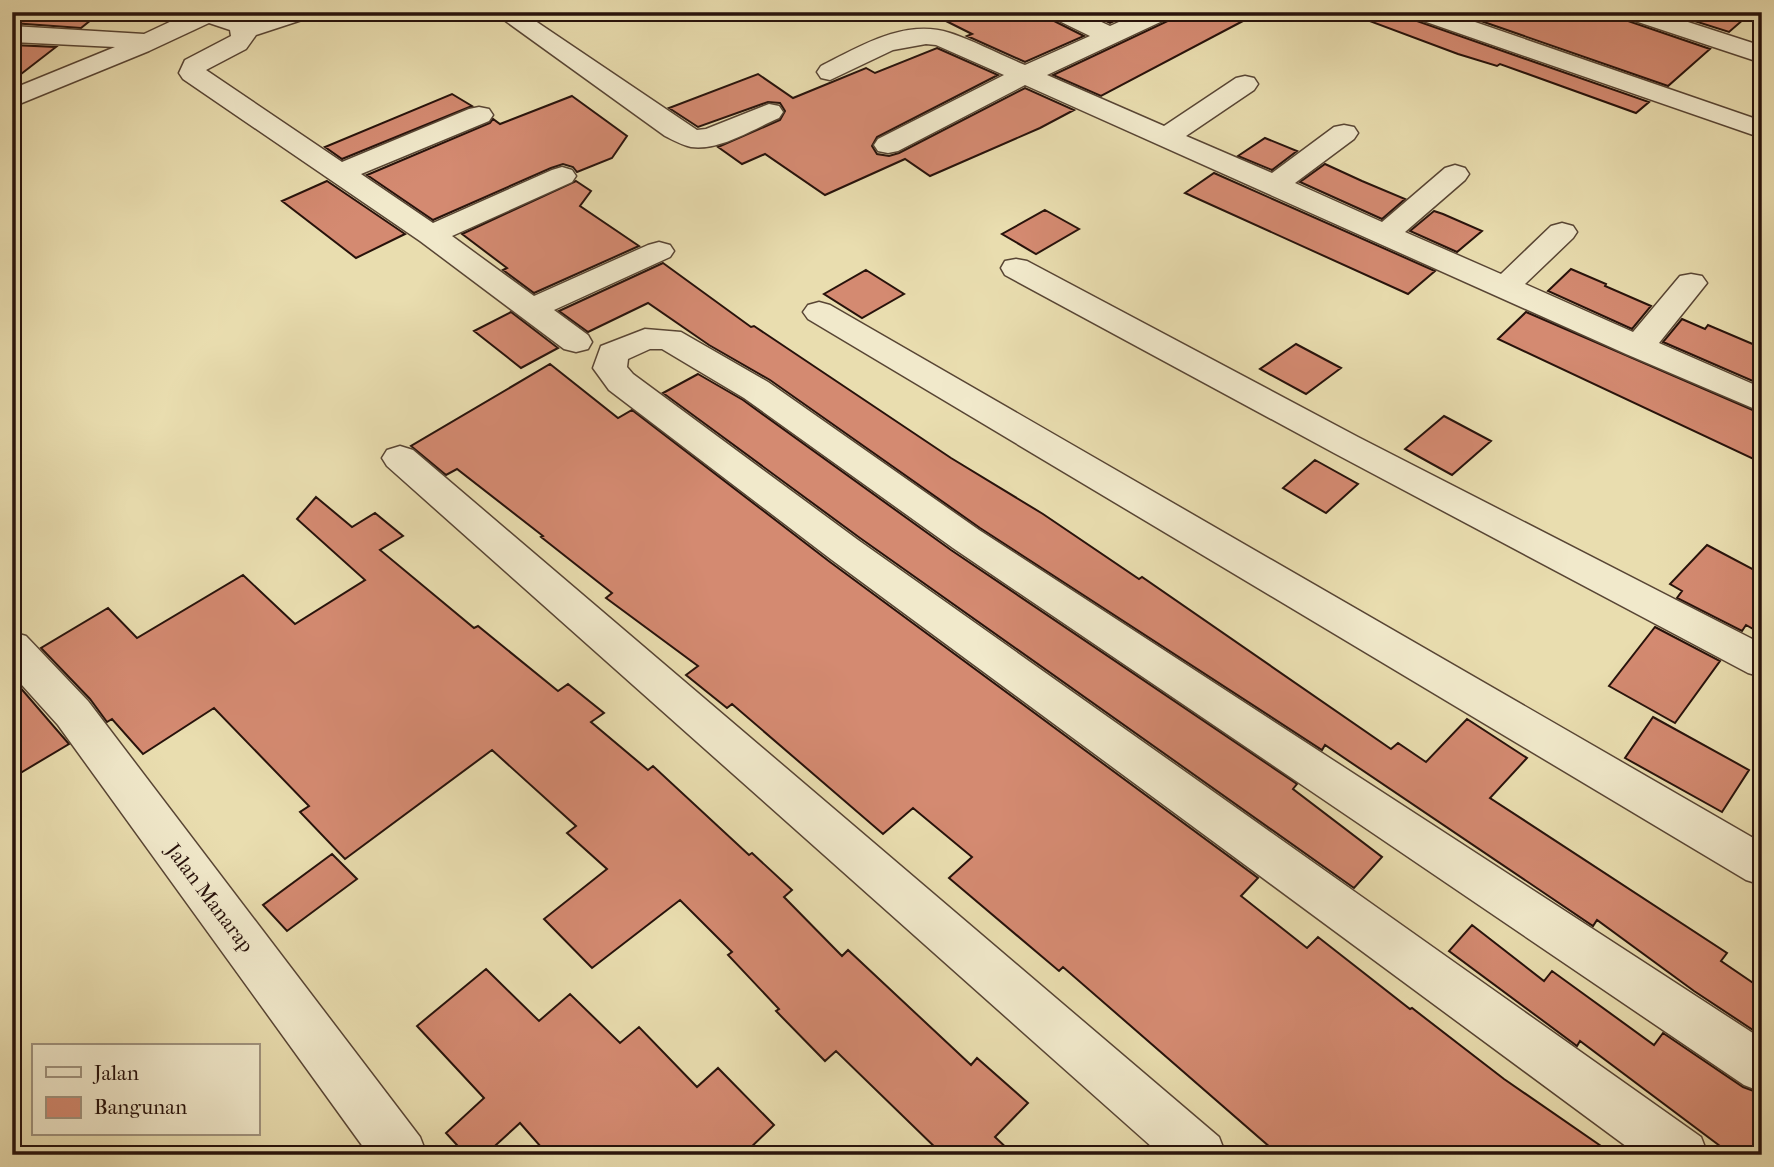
<svg xmlns="http://www.w3.org/2000/svg" width="1774" height="1167" viewBox="0 0 1774 1167" font-family="'IM FELL French Canon',serif">
	<style>
		.building { fill: #d48a71; stroke: #27120b; stroke-width: 2 }
		.lines { fill: none; stroke-linecap: round; stroke-linejoin: round }
		.minor-casing { stroke: #584534; stroke-width: 3 }
		.minor { fill: #f1e9cb; fill-rule: evenodd }
		.labels { text-anchor: middle; stroke-width: 6; stroke-linejoin: round; paint-order: stroke }
		.street-label { font-size: 21px; fill: #27120b; stroke: #f1e9cb }
	</style>
	<rect width="100%" height="100%" fill="#e9ddaf"/>
	<filter id="stains"><feTurbulence type="fractalNoise" baseFrequency=".00286" numOctaves="4"/><feColorMatrix values="0 0 0 0 .2 0 0 0 0 .09 0 0 0 0 .02 0 0 0 .5 -.17"/></filter>
	<radialGradient id="worn" r=".72"><stop offset=".6" stop-color="#630" stop-opacity="0"/><stop offset="1" stop-color="#630" stop-opacity=".3"/></radialGradient>
	<!-- building -->
	<path class="building" d="M 12,12 L 101,12 L 81,28 L 12,23 Z
		M 928,12 L 1046,12 L 1050,19 L 1084,36 L 1025,62 L 967,36 L 972,34 Z
		M 1087,12 L 1134,12 L 1110,23 Z
		M 1176,12 L 1260,12 L 1101,96 L 1053,75 L 1172,19 Z
		M 1357,12 L 1407,12 L 1411,19 L 1649,102 L 1636,113 L 1500,64 L 1497,66 L 1458,54 L 1356,16 Z
		M 1455,12 L 1618,12 L 1622,19 L 1710,49 L 1668,86 Z
		M 1666,12 L 1752,12 L 1729,32 Z
		M 12,45 L 56,47 L 12,81 Z
		M 937,48 L 998,75 L 877,137 L 872,146 L 877,154 L 889,156 L 899,153 L 1025,88 L 1074,110 L 1040,128 L 930,176 L 905,159 L 825,195 L 765,154 L 742,164 L 718,147 L 780,120 L 785,111 L 780,103 L 768,102 L 698,127 L 669,108 L 758,74 L 793,98 L 866,68 L 875,73 Z
		M 452,94 L 472,106 L 342,159 L 325,147 Z
		M 572,96 L 627,136 L 612,158 L 577,172 L 573,167 L 563,164 L 551,168 L 433,220 L 367,175 L 490,123 L 493,119 L 500,124 Z
		M 1265,138 L 1297,151 L 1272,170 L 1238,156 Z
		M 1325,164 L 1362,181 L 1405,199 L 1382,219 L 1300,182 Z
		M 1214,173 L 1435,271 L 1408,294 L 1185,193 Z
		M 327,181 L 405,234 L 356,258 L 282,201 Z
		M 576,181 L 591,191 L 580,206 L 639,246 L 534,293 L 503,270 L 507,268 L 462,234 Z
		M 1045,210 L 1079,229 L 1036,254 L 1002,234 Z
		M 1434,211 L 1443,214 L 1482,231 L 1457,252 L 1410,231 Z
		M 663,263 L 751,327 L 754,326 L 951,458 L 1043,514 L 1139,579 L 1142,577 L 1391,749 L 1398,743 L 1426,762 L 1467,719 L 1527,758 L 1490,798 L 1727,953 L 1721,961 L 1762,989 L 1762,1036 L 1694,991 L 1597,920 L 1593,926 L 1325,745 L 1322,750 L 980,528 L 770,380 L 709,345 L 648,303 L 588,332 L 559,311 Z
		M 1571,269 L 1606,284 L 1605,286 L 1651,306 L 1632,329 L 1548,291 Z
		M 866,270 L 904,294 L 862,318 L 824,294 Z
		M 511,312 L 558,348 L 521,368 L 474,331 Z
		M 1526,312 L 1762,414 L 1762,463 L 1498,339 Z
		M 1682,319 L 1705,329 L 1708,325 L 1762,348 L 1762,385 L 1663,342 Z
		M 1296,344 L 1341,368 L 1306,394 L 1260,369 Z
		M 550,364 L 618,418 L 632,410 L 830,562 L 1258,878 L 1241,896 L 1307,948 L 1318,937 L 1410,1009 L 1412,1008 L 1504,1079 L 1614,1155 L 1279,1155 L 1063,967 L 1059,971 L 949,878 L 972,857 L 913,808 L 883,834 L 732,704 L 727,708 L 686,675 L 698,666 L 606,598 L 612,593 L 541,537 L 543,536 L 457,469 L 446,475 L 411,446 Z
		M 698,374 L 743,400 L 951,550 L 1297,784 L 1293,789 L 1382,857 L 1354,888 L 860,538 L 663,393 Z
		M 1444,416 L 1491,441 L 1452,475 L 1405,449 Z
		M 1315,460 L 1358,484 L 1326,513 L 1283,488 Z
		M 316,497 L 352,527 L 375,513 L 403,536 L 380,550 L 474,628 L 478,626 L 558,691 L 568,684 L 604,713 L 591,722 L 648,770 L 653,766 L 749,855 L 752,853 L 792,890 L 784,897 L 842,956 L 848,950 L 971,1065 L 977,1058 L 1028,1103 L 995,1137 L 1014,1155 L 943,1155 L 836,1051 L 825,1061 L 776,1011 L 779,1009 L 728,955 L 732,952 L 680,900 L 592,968 L 544,919 L 607,869 L 567,833 L 576,826 L 492,750 L 345,859 L 300,812 L 309,806 L 214,708 L 143,754 L 112,719 L 107,722 L 90,699 L 41,648 L 108,608 L 137,638 L 243,575 L 295,624 L 365,580 L 297,519 Z
		M 1707,545 L 1762,574 L 1762,634 L 1746,625 L 1742,631 L 1677,598 L 1682,591 L 1670,584 Z
		M 1655,627 L 1720,661 L 1675,723 L 1609,686 Z
		M 12,678 L 69,744 L 12,778 Z
		M 1653,717 L 1749,770 L 1722,812 L 1625,758 Z
		M 332,854 L 357,879 L 287,931 L 263,905 Z
		M 1472,925 L 1544,981 L 1552,971 L 1654,1045 L 1663,1033 L 1743,1087 L 1762,1094 L 1762,1155 L 1732,1155 L 1580,1041 L 1577,1046 L 1449,951 Z
		M 486,969 L 539,1021 L 570,994 L 620,1043 L 639,1027 L 697,1087 L 718,1068 L 774,1125 L 743,1155 L 548,1155 L 520,1123 L 485,1155 L 466,1155 L 446,1133 L 484,1098 L 417,1026 Z"/>
	<g class="lines">
		<!-- minor casing -->
		<g class="minor-casing">
			<path id="minor" d="M 191,12 L 227,12 L 249,21 L 277,12 L 314,12 L 311,17 L 256,35 L 246,49 L 206,70 L 342,162 L 469,109 L 479,107 L 489,109 L 493,115 L 489,121 L 361,174 L 433,223 L 552,170 L 562,167 L 572,170 L 576,176 L 572,182 L 452,236 L 534,296 L 648,245 L 659,242 L 670,245 L 674,251 L 670,257 L 554,310 L 588,335 L 592,342 L 588,349 L 576,352 L 564,349 L 420,241 L 183,79 L 179,73 L 185,60 L 231,36 L 230,30 L 209,23 L 149,51 L 12,107 L 12,89 L 115,47 L 12,42 L 12,26 L 144,34 Z
				M 493,12 L 522,12 L 697,130 L 706,129 L 769,104 L 779,106 L 783,112 L 779,118 C 753,129 720,151 691,147 C 682,145 673,140 665,136 Z
				M 1048,12 L 1080,12 L 1110,26 L 1141,12 L 1174,12 L 1171,17 L 1047,75 L 1164,126 L 1236,78 L 1245,76 L 1254,78 L 1258,84 L 1254,90 L 1186,136 L 1272,173 L 1334,127 L 1344,125 L 1354,127 L 1358,133 L 1354,139 L 1295,183 L 1382,222 L 1445,168 L 1455,165 L 1465,168 L 1469,174 L 1465,180 L 1405,232 L 1501,274 L 1551,226 L 1562,223 L 1573,226 L 1577,232 L 1573,238 L 1525,284 L 1633,332 L 1680,276 L 1691,274 L 1702,276 L 1707,283 L 1659,343 L 1762,388 L 1762,412 L 1626,354 L 1025,85 L 898,151 L 888,153 L 878,151 L 874,145 L 878,139 L 1004,75 L 936,45 L 926,44 L 893,50 L 830,80 L 821,78 L 817,72 L 821,66 C 859,47 905,18 950,33 C 975,41 1000,55 1025,65 L 1090,36 L 1051,17 Z
				M 1409,12 L 1446,12 L 1762,121 L 1762,138 L 1412,17 Z
				M 1620,12 L 1657,12 L 1762,46 L 1762,63 L 1623,17 Z
				M 1016,259 L 1027,261 L 1358,437 L 1762,644 L 1762,677 L 1748,673 L 1334,453 L 1005,275 L 1001,268 L 1005,261 Z
				M 819,302 L 830,305 L 1762,843 L 1762,885 L 1746,880 L 808,319 L 803,312 L 808,305 Z
				M 645,329 L 681,332 L 768,382 L 979,530 L 1762,1039 L 1762,1092 L 1744,1085 L 953,548 L 744,398 L 662,349 L 650,349 L 628,359 L 627,367 L 633,374 L 858,540 L 1701,1137 L 1708,1155 L 1638,1155 L 832,560 L 609,390 L 593,368 L 601,346 Z
				M 400,446 L 413,450 L 1219,1137 L 1226,1155 L 1161,1155 L 387,466 L 382,458 L 387,450 Z
				M 12,632 L 26,636 L 88,701 L 420,1137 L 427,1155 L 369,1155 L 58,725 L 12,674 Z"/>
		</g>
		<!-- minor -->
		<use href="#minor" class="minor"/>
	</g>
	<g class="labels">
		<!-- street labels -->
		<g class="street-label">
			<text transform="translate(210 898) rotate(53)" y="7">Jalan Manarap</text>
		</g>
	</g>
	<!-- margin -->
	<rect width="1774" height="1167" fill="none" stroke="#e9ddaf" stroke-width="42"/>
	<rect x="14" y="14" width="1746" height="1139" fill="none" stroke="#27120b" stroke-width="3.5"/>
	<rect x="21" y="21" width="1732" height="1125" fill="none" stroke="#27120b" stroke-width="2"/>
	<!-- legend -->
	<rect x="32" y="1044" width="228" height="91" fill="#f1e9cb" stroke="#a0937e" stroke-width="2"/>
	<rect x="46" y="1067" width="35" height="10" fill="#f1e9cb" stroke="#a0937e" stroke-width="2"/>
	<text x="94" y="1080" font-size="21" fill="#27120b">Jalan</text>
	<rect x="46" y="1097" width="35" height="21" fill="#d48a71" stroke="#a0937e" stroke-width="2"/>
	<text x="94" y="1114" font-size="21" fill="#27120b">Bangunan</text>
	<rect width="100%" height="100%" filter="url(#stains)"/>
	<rect width="100%" height="100%" fill="url(#worn)"/>
</svg>
